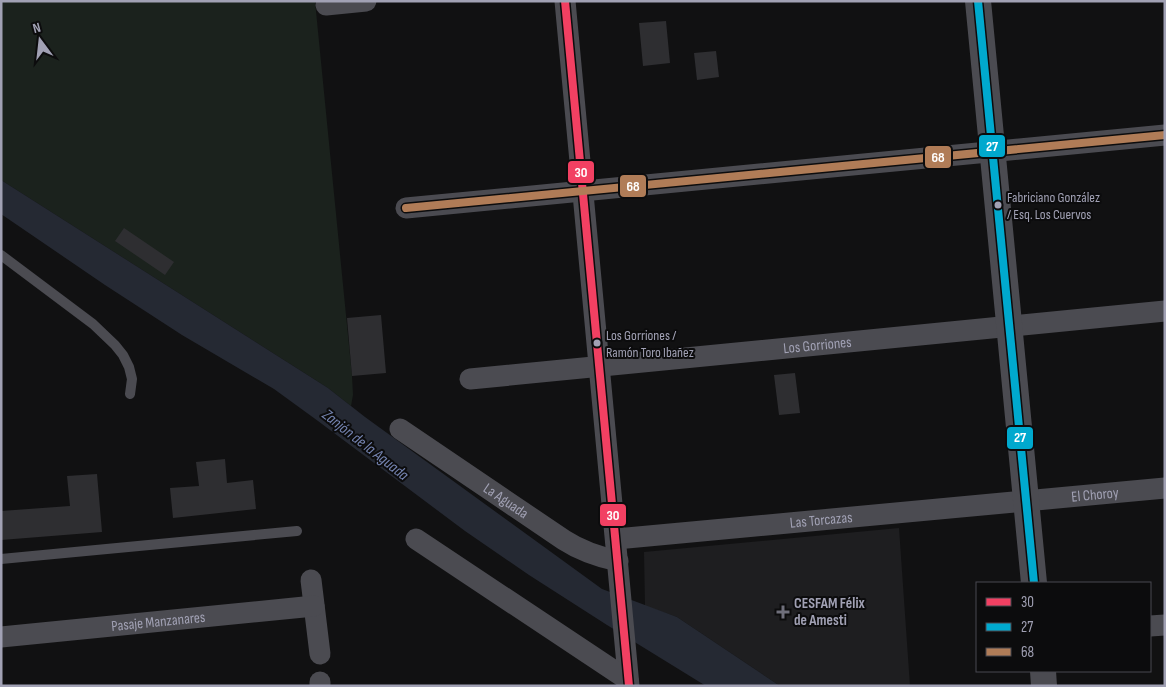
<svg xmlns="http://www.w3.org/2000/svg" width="1166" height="687" viewBox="0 0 1166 687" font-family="'Sofia Sans Condensed',sans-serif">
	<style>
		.built { fill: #1e1e20 }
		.green { fill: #1b221d }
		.water { fill: #252933 }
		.building { fill: #2e2e31 }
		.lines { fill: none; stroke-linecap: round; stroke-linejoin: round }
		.service { stroke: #4b4b51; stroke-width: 10 }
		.minor { stroke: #4b4b51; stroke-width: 21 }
		.tertiary { stroke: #4b4b51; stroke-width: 26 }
		.bus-1-casing { stroke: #0c0c0d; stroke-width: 11 }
		.bus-2-casing { stroke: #0c0c0d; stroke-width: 11 }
		.bus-3-casing { stroke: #0c0c0d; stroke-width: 11 }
		.bus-1 { stroke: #f24062; stroke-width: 8 }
		.bus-2 { stroke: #00a9ce; stroke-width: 8 }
		.bus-3 { stroke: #b07c57; stroke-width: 8 }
		.bus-dot { fill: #a1a1b4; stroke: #0c0c0d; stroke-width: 2 }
		.poi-dot { fill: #6f6f7b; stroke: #0c0c0d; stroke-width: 2 }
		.labels { text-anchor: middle; stroke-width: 4; stroke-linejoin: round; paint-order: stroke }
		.bus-label { font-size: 14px; fill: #a1a1b4; stroke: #0c0c0d; text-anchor: start }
		.street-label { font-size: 15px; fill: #a1a1b4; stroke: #0c0c0d }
		.poi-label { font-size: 15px; font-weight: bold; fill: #a1a1b4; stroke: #0c0c0d; text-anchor: start }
		.water-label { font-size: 16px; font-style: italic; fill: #7584b1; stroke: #0c0c0d }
		.line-badge { stroke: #0c0c0d; stroke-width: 2 }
		.badge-label { font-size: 14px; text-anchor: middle; font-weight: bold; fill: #fff }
	</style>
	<rect width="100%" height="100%" fill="#111112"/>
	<!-- built -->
	<path class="built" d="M 899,528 L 910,686 L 780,686 L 677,617 L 645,606 L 644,552 Z"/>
	<!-- green -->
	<path class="green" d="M 1,1 L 315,1 L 352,376 L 353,395 L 351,406 L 328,388 L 1,180 Z"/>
	<!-- water -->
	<path class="water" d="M 1,180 L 328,388 L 365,417 L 602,589 L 677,617 L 780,686 L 706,686 L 607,625 L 529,575 L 465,531 L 318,421 L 274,389 L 182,335 L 105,285 L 1,214 Z"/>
	<!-- building -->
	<path class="building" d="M 666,21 L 670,63 L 643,66 L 639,23 Z
		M 716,51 L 719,77 L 697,80 L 694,53 Z
		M 124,228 L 174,262 L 165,275 L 115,241 Z
		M 381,315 L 386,373 L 352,376 L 347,318 Z
		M 795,373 L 800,413 L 779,415 L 774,375 Z
		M 225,459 L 227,483 L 253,480 L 256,509 L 173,518 L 170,488 L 199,486 L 196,462 Z
		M 97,474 L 102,532 L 1,540 L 1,511 L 70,506 L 67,476 Z"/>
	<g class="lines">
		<!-- service -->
		<path class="service" d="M 1,255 L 93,324 L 115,345 L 123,355 L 129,367 L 132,379 L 130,394
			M 1,559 L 297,531"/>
		<!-- minor -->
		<g class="minor">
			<path d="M 565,1 L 629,686"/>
			<path d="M 326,5 L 366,1"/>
			<path d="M 406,208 L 1165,135"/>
			<path id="s1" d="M 470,379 L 1165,311"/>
			<path id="s2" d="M 400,429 L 564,540 C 581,551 599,557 618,561"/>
			<path d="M 416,539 L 628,680"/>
			<path id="s3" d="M 616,539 L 1165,488"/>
			<path d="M 311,580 L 320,654"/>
			<path d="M 1150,626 L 1165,625"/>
			<path id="s4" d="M 1,637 L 314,606"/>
			<path d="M 320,682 L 320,686"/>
		</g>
		<!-- tertiary -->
		<path class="tertiary" d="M 978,1 L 1034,583
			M 1043,671 L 1044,686"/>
		<!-- bus-1 casing -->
		<g class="bus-1-casing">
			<path id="bus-1" d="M 565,1 L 629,686"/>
		</g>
		<!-- bus-2 casing -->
		<g class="bus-2-casing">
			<path id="bus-2" d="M 978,1 L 1034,583"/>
		</g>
		<!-- bus-3 casing -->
		<g class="bus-3-casing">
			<path id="bus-3" d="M 406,208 L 1165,135"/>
		</g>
		<!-- bus-1 -->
		<use href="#bus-1" class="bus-1"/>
		<!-- bus-2 -->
		<use href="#bus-2" class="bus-2"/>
		<!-- bus-3 -->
		<use href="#bus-3" class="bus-3"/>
	</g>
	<!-- markers -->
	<g class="bus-dot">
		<circle cx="998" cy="205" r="4.5"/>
		<circle cx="597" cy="343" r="4.5"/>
	</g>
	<path class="poi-dot" d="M780.5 604.5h5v5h5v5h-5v5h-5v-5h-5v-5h5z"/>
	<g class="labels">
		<!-- bus labels -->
		<g class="bus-label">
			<text x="1007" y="202">Fabriciano González<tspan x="1007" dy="17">/ Esq. Los Cuervos</tspan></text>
			<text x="606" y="340">Los Gorriones /<tspan x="606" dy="17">Ramón Toro Ibañez</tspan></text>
		</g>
		<!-- street labels -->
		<g class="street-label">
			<text dy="5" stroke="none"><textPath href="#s1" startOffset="349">Los Gorriones</textPath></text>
			<text dy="5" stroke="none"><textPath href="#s3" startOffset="481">El Choroy</textPath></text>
			<text dy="5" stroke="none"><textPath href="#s2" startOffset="128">La Aguada</textPath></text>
			<text dy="5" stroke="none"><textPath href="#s3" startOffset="206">Las Torcazas</textPath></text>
			<text dy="5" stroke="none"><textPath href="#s4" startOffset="158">Pasaje Manzanares</textPath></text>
		</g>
		<!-- poi labels -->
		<g class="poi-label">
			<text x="794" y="608">CESFAM Félix<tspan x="794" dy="17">de Amesti</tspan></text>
		</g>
		<!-- water labels -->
		<g class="water-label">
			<text transform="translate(366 444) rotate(38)" y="6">Zanjón de la Aguada</text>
		</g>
	</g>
	<g class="line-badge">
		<rect x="978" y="134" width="28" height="24" rx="5" fill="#00a9ce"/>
		<rect x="924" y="145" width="28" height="24" rx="5" fill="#b07c57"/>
		<rect x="567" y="160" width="28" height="24" rx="5" fill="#f24062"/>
		<rect x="619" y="174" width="28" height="24" rx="5" fill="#b07c57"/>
		<rect x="1006" y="426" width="28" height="24" rx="5" fill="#00a9ce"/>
		<rect x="599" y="503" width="28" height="24" rx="5" fill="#f24062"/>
	</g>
	<g class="badge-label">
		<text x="992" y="151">27</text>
		<text x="938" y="162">68</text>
		<text x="581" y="177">30</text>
		<text x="633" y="191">68</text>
		<text x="1020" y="442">27</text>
		<text x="613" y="520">30</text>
	</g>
	<!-- border -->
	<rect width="1166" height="687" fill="none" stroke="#a1a1b4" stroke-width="5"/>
	<!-- legend -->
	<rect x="976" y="582" width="175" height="90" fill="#0c0c0d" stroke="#484850"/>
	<rect x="986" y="598" width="25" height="8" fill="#f24062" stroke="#484850"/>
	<text x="1021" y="607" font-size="15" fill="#a1a1b4">30</text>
	<rect x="986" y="623" width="25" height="8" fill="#00a9ce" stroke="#484850"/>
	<text x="1021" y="632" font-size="15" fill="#a1a1b4">27</text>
	<rect x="986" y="648" width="25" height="8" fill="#b07c57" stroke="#484850"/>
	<text x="1021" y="657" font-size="15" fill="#a1a1b4">68</text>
	<!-- north arrow -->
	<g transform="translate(40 40) rotate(345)" stroke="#0c0c0d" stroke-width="4" paint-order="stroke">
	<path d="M0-4L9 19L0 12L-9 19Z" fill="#a1a1b4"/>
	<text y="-8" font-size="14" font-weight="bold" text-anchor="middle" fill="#a1a1b4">N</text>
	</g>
</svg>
